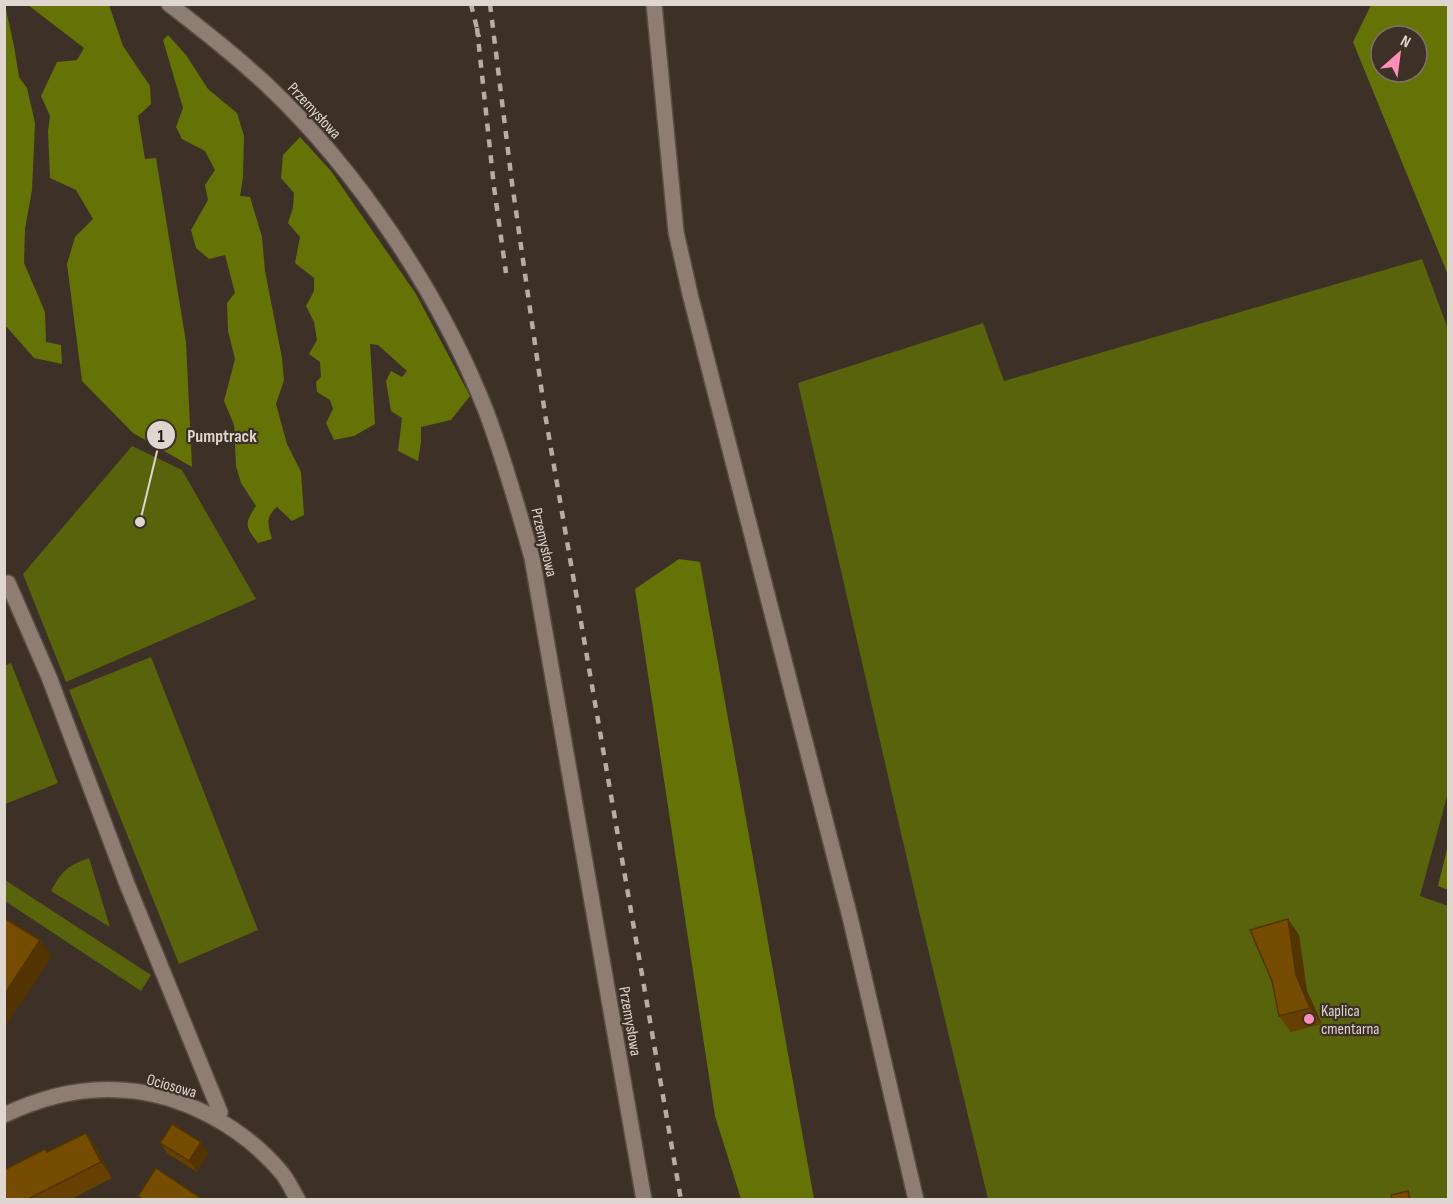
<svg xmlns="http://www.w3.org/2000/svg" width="1453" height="1204" viewBox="0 0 1453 1204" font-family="'Sofia Sans Condensed',sans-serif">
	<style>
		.green { fill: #58630b }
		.forest { fill: #657306; fill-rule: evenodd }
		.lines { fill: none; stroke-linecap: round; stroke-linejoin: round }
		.minor-casing { stroke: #584d45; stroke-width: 18 }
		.minor { stroke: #8d7d72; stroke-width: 15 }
		.rail { stroke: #b6ada5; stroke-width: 4.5; stroke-dasharray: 8 8; stroke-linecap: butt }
		.wall { fill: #654002 }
		.shaded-wall { fill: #533401 }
		.building { fill: #764b02; stroke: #533401; stroke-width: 1.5 }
		.poi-dot { fill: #ff8eba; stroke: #3d3026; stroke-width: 2 }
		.labels { text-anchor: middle; stroke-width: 4.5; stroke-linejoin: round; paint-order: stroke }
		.street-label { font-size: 16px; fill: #ded6cf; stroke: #3d3026 }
		.poi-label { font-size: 16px; fill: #ded6cf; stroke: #3d3026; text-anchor: start }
		.leader { fill: none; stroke: #ded6cf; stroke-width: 2 }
		.callout-dot { fill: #ded6cf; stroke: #3d3026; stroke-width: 2 }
		.mark-label { font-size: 18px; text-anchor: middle; font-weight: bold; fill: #111 }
		.callout-label { font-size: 18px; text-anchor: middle; font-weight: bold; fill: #ded6cf; stroke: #3d3026; stroke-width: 4.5; stroke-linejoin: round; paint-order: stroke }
	</style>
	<rect width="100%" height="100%" fill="#3d3026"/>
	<!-- green -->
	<path class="green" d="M 1422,259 L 1448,329 L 1448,793 L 1420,896 L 1448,906 L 1448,1199 L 988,1199 L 918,907 L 798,383 L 983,323 L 1004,381 Z
		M 132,446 L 182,470 L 256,599 L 66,682 L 23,574 Z
		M 151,657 L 258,930 L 179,964 L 69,690 Z
		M 11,663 L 58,783 L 5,804 L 4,666 Z
		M 89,858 L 110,927 L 51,891 C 62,871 67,866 89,858 Z
		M 5,880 L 151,975 L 141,991 L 5,901 Z"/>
	<!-- forest -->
	<path class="forest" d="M 5,5 L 14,46 L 19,77 L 27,88 L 35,123 L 32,190 L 25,229 L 24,263 L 45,312 L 46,342 L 61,345 L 62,364 L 34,358 L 5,325 Z
		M 28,5 L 109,5 L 123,46 L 150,86 L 151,104 L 138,116 L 145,159 L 156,158 L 186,342 L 192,467 L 133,433 L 82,381 L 67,264 L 75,237 L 93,219 L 76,190 L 50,178 L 48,131 L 50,116 L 41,96 L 57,62 L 77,60 L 84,48 Z
		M 1371,5 L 1448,5 L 1448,275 L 1353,42 ZM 1381,36 L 1417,36 L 1417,72 L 1381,72 Z
		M 168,35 L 186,55 L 208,89 L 237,113 L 244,136 L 243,177 L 240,196 L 250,197 L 262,237 L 265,271 L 282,358 L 284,380 L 276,404 L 287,444 L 301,472 L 304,515 L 292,521 L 277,507 C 265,517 268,525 272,539 L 258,543 C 245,526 244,524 256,506 L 241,483 L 236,466 L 234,425 L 224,401 L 235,359 L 228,331 L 227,303 L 235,293 L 225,255 L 209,259 L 196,248 L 191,230 L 208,200 L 205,185 L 215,170 L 205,151 L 182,139 L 176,127 L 183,108 L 163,40 Z
		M 300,137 L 331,171 L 416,294 L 470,396 L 451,420 L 421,427 L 421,442 L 418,461 L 398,451 L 402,418 L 391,411 L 386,381 L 391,371 L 402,377 L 407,371 L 378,345 L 370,344 L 375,424 L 354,436 L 334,440 L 326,423 L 333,409 L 330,400 L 317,392 L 316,382 L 321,377 L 320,362 L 309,354 L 317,340 L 314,322 L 306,306 L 314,291 L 314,278 L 295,263 L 300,237 L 288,223 L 293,208 L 294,193 L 281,178 L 283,155 Z
		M 679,559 L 700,562 L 814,1199 L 741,1199 L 715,1116 L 635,589 Z
		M 1448,845 L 1448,890 L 1438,886 Z"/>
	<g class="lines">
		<!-- minor casing -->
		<g class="minor-casing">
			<path id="minor" d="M 169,4 C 203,30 236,56 267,85 C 358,171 440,294 486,411 C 504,459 518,508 532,558 L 644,1200
				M 654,4 L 676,232 L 690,294 L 850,917 L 916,1200
				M 8,583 L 49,677 L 127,884 L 220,1112 L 217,1119
				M 4,1115 C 40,1098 80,1087 121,1090 C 181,1093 242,1126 281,1172 C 288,1180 292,1190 298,1200"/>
		</g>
		<!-- minor -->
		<use href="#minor" class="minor"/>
		<!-- rail -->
		<path class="rail" d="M 471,4 L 479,37
			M 490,4 L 512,183 L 545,414 L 681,1200
			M 477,28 L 494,187 L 506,273"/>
	</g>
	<!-- wall -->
	<path class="wall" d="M 1288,919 L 1299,935 L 1307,991 L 1322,1024 L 1291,1032 L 1279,1016 Z
		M 86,1133 L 97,1149 L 112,1178 L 70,1200 L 4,1200 L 47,1152 Z
		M 160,1143 L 208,1153 L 197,1172 L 168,1154 Z"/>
	<!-- shaded-wall -->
	<path class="shaded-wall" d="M 1288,919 L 1299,935 L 1307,991 L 1322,1024 L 1310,1008 L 1296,975 Z
		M 40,940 L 52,956 L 4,1029 L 4,995 Z
		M 86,1133 L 97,1149 L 112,1178 L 101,1162 Z
		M 201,1142 L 208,1153 L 197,1172 L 189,1161 Z"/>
	<!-- building -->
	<path class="building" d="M 4,918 L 40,940 L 4,995 Z
		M 1288,919 L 1296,975 L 1310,1008 L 1279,1016 L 1272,981 L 1250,930 Z
		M 172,1124 L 201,1142 L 189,1161 L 160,1143 Z
		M 86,1133 L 101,1162 L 26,1200 L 4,1200 L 4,1170 L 45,1149 L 47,1152 Z
		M 156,1168 L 202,1199 L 202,1200 L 144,1200 L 138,1196 Z
		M 1408,1191 L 1410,1200 L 1392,1200 L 1391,1195 Z"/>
	<!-- markers -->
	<circle class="poi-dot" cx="1309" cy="1019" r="6"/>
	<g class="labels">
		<!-- street labels -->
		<g class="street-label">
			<text transform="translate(315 110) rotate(47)" y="6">Przemysłowa</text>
			<text transform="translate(545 542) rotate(77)" y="6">Przemysłowa</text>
			<text transform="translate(631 1021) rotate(80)" y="6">Przemysłowa</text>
			<text transform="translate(172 1085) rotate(16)" y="6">Ociosowa</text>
		</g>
		<!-- poi labels -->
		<g class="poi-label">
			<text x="1321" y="1016">Kaplica<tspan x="1321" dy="18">cmentarna</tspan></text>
		</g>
	</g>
	<!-- callouts -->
	<path class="leader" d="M140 522L161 435"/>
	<g class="callout-dot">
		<circle cx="140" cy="522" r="6"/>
		<circle cx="161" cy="435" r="15"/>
	</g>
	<g class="mark-label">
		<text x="161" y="442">1</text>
	</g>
	<g class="callout-label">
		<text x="222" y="442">Pumptrack</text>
	</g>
	<!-- border -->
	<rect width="1453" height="1204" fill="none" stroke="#ded6cf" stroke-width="12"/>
	<!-- north arrow -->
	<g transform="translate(1399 54) rotate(28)"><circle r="28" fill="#3d3026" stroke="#7d726a" stroke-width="1.5"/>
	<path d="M0-4.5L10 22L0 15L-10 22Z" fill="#ff8eba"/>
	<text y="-9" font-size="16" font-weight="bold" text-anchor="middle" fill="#ded6cf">N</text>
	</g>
</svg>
